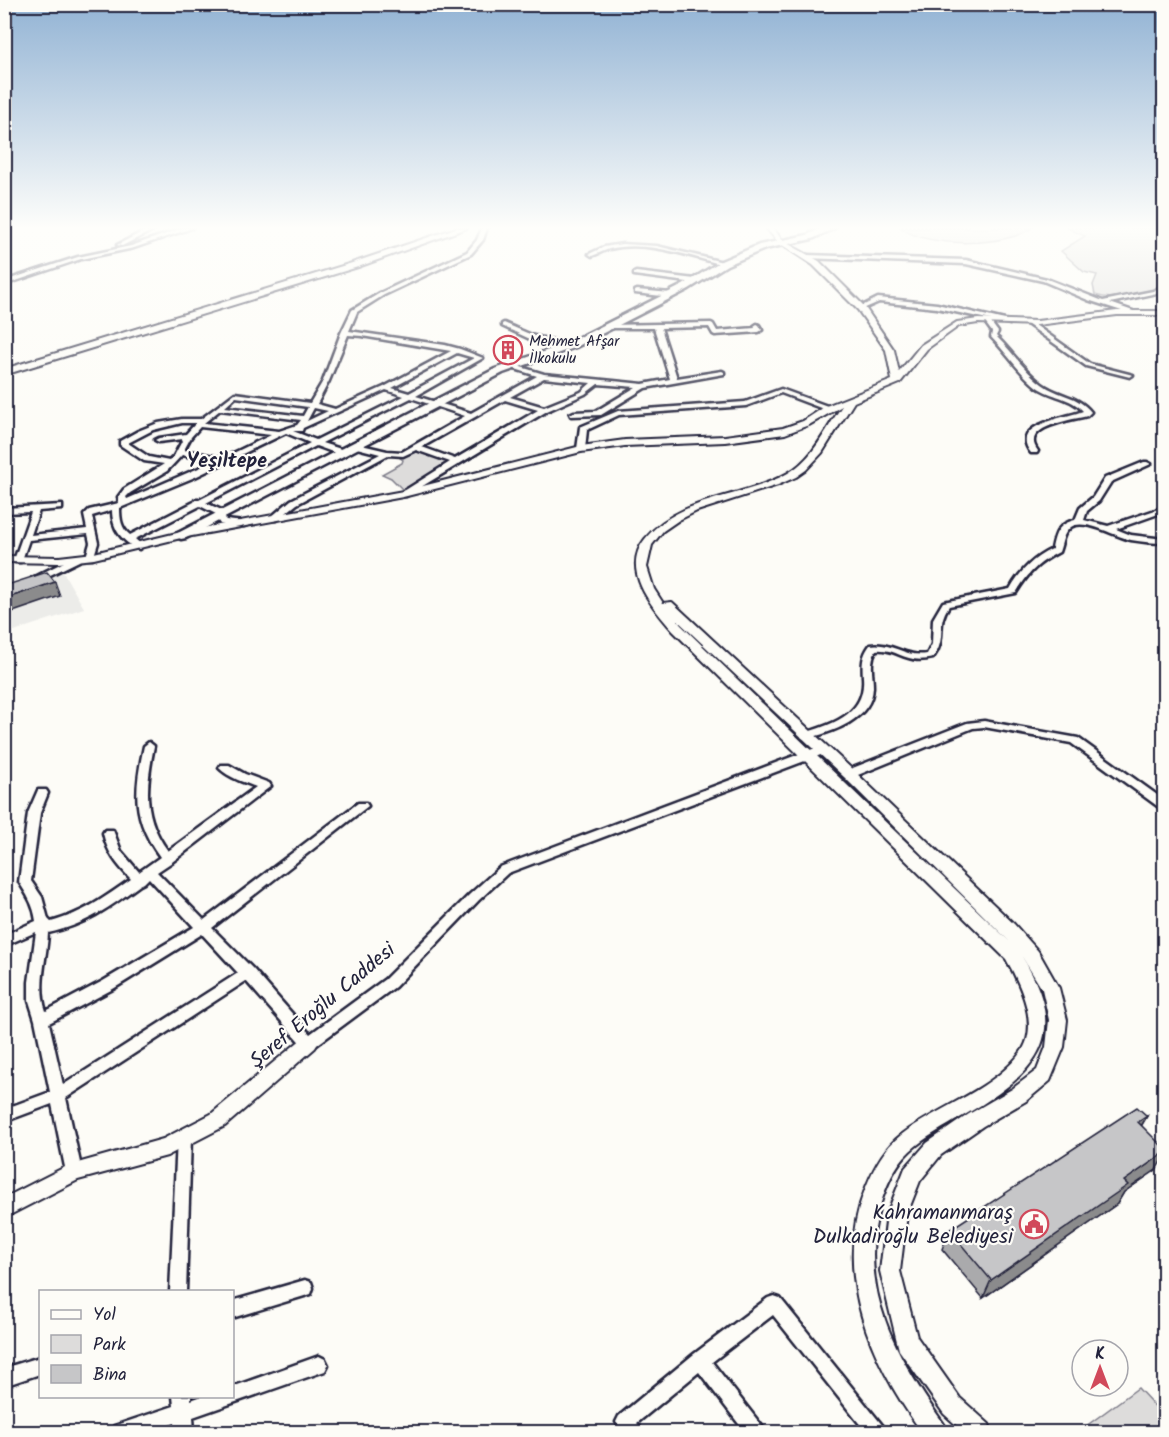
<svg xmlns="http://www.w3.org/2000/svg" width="1169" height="1437" viewBox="0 0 1169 1437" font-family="Kalam,sans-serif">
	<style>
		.built { fill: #ecece9 }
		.green { fill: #dddcdb; stroke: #807f8b; stroke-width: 1.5 }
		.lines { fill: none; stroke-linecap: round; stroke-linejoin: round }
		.minor-casing { stroke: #22223b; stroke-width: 5 }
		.tertiary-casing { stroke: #22223b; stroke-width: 4 }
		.secondary-casing { stroke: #22223b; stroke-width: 5 }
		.minor { fill: #fdfcf7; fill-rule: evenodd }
		.tertiary { fill: #fdfcf7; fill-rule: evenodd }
		.secondary { fill: #fdfcf7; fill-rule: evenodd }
		.wall { fill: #aaaaac; stroke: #22223b; stroke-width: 1.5 }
		.shaded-wall { fill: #8b8b8c; stroke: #22223b; stroke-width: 1.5 }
		.building { fill: #c6c6c8; stroke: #22223b; stroke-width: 1.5 }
		.labels { text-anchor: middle; stroke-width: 4.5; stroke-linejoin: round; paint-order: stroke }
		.far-poi-label { font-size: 15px; fill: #22223b; stroke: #fdfcf7; text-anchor: start }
		.far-district-label { font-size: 20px; font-weight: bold; fill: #22223b; stroke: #fdfcf7 }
		.near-street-label { font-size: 21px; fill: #22223b; stroke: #fdfcf7 }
		.near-poi-label { font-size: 21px; fill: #22223b; stroke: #fdfcf7; text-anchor: end }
	</style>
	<rect width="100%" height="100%" fill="#fdfcf7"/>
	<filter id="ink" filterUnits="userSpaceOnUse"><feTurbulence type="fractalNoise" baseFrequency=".0167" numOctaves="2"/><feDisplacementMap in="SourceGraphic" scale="12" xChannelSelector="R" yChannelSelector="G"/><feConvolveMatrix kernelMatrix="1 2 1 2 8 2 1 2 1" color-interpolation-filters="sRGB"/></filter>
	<g filter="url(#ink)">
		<!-- built -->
		<path class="built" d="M 63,572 L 84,608 L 5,634 L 4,590 Z"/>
		<!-- green -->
		<path class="green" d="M 901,228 L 1032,228 C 1006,247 927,248 901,228 Z
			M 1067,228 L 1164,228 L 1164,288 C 1143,300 1118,301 1095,295 L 1093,285 L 1097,275 L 1084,272 L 1061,251 L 1085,236 Z
			M 418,450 L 450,462 L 409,487 L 402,489 L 391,478 L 382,474 L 402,463 L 403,460 L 400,458 Z
			M 1138,1388 L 1164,1416 L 1164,1432 L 1078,1432 Z"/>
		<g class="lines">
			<!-- minor casing -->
			<g class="minor-casing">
				<path id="minor" d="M 150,228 L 157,228 L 122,246 L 117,245 Z
					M 183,228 L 192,228 L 134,248 L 81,259 L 4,285 L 4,281 L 78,257 L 131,246 Z
					M 482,228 L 487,228 L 483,240 L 471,254 L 384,295 L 357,312 L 349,331 L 445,345 L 460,349 L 483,358 L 416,396 L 471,413 L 537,376 L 509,367 L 508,366 L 511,364 L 544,374 L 643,384 L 670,379 L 654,328 L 605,328 L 605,326 L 607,325 L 711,323 L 713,324 L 717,331 L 755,328 L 754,326 L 757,324 L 759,325 L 762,330 L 759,332 L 715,335 L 713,334 L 709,327 L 661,328 L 677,378 L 722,371 L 724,372 L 724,374 L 645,388 L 601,415 L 571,416 L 570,414 L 574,412 L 596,411 L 636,387 L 598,384 L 585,394 L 547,411 L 406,496 L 400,496 L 399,494 L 450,462 L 416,450 L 403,456 L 388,455 L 297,504 L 277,520 L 271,520 L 270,518 L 291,500 L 380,454 L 353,447 L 353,443 L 387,451 L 402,452 L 465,416 L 411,398 L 322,443 L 344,450 L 344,454 L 338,454 L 316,446 L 206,503 L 226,512 L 227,514 L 224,518 L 226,520 L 244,522 L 244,526 L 220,524 L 216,518 L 218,515 L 200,506 L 135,539 L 143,546 L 139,549 C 122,542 112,529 112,510 L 92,516 L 98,543 L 93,559 L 87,559 L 86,557 L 90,543 L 88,534 L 29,540 L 22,560 L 21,562 L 15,562 L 14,560 L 31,512 L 4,513 L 4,508 L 62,505 L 62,509 L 39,511 L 31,535 L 87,529 L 84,515 L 89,510 L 119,503 L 118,497 L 124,489 L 164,464 L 144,461 L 120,445 L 120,441 L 138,431 L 158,423 L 182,419 L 201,419 L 235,393 L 310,403 L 323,381 L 341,333 L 352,310 L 380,293 L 467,252 L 477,240 ZM 348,335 L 362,336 L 451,351 L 384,387 L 335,409 L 317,404 L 329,381 ZM 457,353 L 474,358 L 409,393 L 392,388 ZM 544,378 L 591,383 L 581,392 L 544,407 L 510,397 ZM 386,390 L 404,396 L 316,440 L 293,431 L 302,431 L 303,428 ZM 236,397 L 308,407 L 303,416 L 225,407 ZM 505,400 L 538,410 L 455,459 L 422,447 ZM 314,408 L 328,411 L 307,421 ZM 220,410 L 301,420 L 297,425 L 279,431 L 204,423 ZM 182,423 L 196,423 L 186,434 L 159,438 L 155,440 L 159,442 L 183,439 L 174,456 L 169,461 L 149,457 L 128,443 L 153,430 ZM 200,427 L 271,435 L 223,458 L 184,450 L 191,437 ZM 286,433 L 310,443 L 199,500 L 195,500 L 194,502 L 130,535 C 121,528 120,519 120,508 L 195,477 ZM 182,455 L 215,461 L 127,499 L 126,497 L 130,493 L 167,471 Z
					M 622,244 L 657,246 L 727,263 L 724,265 C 688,256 647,240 609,249 C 603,251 598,254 592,256 L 589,254 L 604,247 Z
					M 807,255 L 966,260 L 1047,279 L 1103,301 L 1153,291 L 1164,285 L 1164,289 L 1157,293 L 1110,303 L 1133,311 L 1133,313 L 1131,314 L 1088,300 L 1043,281 L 966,264 L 805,258 L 805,256 Z
					M 636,272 L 695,279 L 698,281 L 695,283 L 634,275 L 634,273 Z
					M 637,290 L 671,293 L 674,295 L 671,297 L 635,293 L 635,291 Z
					M 878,298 L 937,304 L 1013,322 L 1010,324 L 937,308 L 879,302 L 863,309 L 858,308 Z
					M 985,320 L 989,320 L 998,332 L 996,336 C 1012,351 1024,371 1042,384 C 1058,396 1078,395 1091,412 L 1087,416 C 1071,420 1019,427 1038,451 L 1037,453 L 1031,453 C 1008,424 1066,418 1083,411 C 1071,397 1051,397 1037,387 C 1019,373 1007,353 991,337 L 992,332 L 984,321 Z
					M 1027,322 L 1031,322 L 1090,364 L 1133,375 L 1130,377 L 1086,366 L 1027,324 Z
					M 504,323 L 534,336 L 575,345 L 572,347 L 530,339 L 502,326 L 502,324 Z
					M 781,389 L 833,408 L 826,410 L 781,393 L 746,406 L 619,415 L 587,430 L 585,449 L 581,451 L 577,449 L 580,427 L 618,411 L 745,402 Z
					M 1144,462 L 1147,462 L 1151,464 L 1111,482 L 1099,501 L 1087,511 L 1084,520 L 1108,526 L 1164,507 L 1164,512 L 1116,529 L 1131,535 L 1164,539 L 1164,543 C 1153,543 1142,542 1131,540 C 1116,537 1085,518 1071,527 C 1062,534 1063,542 1059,552 C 1038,563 1028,573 1016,593 L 949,606 C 935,625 948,638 933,658 C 905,665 898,648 876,650 C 869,662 873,674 873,687 C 872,720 832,732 806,739 L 802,738 L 801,736 L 802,734 C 832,724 866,715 863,677 C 862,664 862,656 870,645 C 890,641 906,658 927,654 L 932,644 L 933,619 L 943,602 L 1010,589 C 1020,571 1033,558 1052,549 C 1055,533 1058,524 1075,520 L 1080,508 L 1093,497 L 1105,478 Z
					M 76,556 L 80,559 L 79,561 L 40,580 L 37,581 L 32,578 Z
					M 984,721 L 1078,738 L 1164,800 L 1164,809 L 1160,808 L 1071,743 L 984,727 L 973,728 L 853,777 L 849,778 L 843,774 L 845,771 L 967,723 Z
					M 149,742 L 154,746 C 146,787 142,816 168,851 L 256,787 C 244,782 229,778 219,768 L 221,765 L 229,765 L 245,774 L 269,783 L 271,786 L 172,862 L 157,872 L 204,920 L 358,803 L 366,803 L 368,806 L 212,928 L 253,969 L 310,1034 L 385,979 L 470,894 L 500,867 L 818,747 L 822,746 L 827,750 L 826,753 L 508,873 L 479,900 L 395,987 L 314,1047 L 309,1049 L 304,1047 L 246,981 L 66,1098 L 82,1172 L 79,1177 L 74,1179 L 69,1177 L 66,1172 L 52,1104 L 4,1122 L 4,1109 L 50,1092 L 35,1020 L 29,1001 L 29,982 L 36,932 L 4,946 L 4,935 L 36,921 C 34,905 27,895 19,882 L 28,813 L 38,790 L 46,790 L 48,793 L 40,813 L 31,881 L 42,897 L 48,919 L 51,922 C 84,913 104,898 131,879 C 117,865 107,852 103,833 L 105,830 L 113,830 L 121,851 L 139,872 L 160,857 C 132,819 134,791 144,746 ZM 149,878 L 194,927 L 103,981 L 46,1011 C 37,985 47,959 48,933 C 86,925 110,907 140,885 L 144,883 ZM 202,934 L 238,973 L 63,1085 L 49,1023 L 113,989 Z
					M 184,1131 L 189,1133 L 191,1138 L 186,1292 L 170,1292 L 177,1138 L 179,1133 Z
					M 305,1280 L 311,1282 L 313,1288 L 311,1294 L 232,1318 L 232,1301 Z
					M 774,1296 L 780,1298 L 883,1426 L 886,1432 L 866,1432 L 773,1315 L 712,1362 L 762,1426 L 765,1432 L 745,1432 L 699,1372 L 637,1423 L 642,1432 L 622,1432 L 616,1422 L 619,1416 L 694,1354 L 768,1298 Z
					M 319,1356 L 325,1359 L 328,1365 L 325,1371 L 193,1417 L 194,1432 L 176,1432 L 175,1423 L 146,1432 L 111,1432 L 114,1426 L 174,1406 L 173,1396 L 191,1396 L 191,1400 L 202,1396 L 232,1396 L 232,1387 Z
					M 40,1357 L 40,1374 L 4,1386 L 4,1368 Z"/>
			</g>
			<!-- tertiary casing -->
			<g class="tertiary-casing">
				<path id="tertiary" d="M 456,228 L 467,228 L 358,267 L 4,375 L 4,369 L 352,263 Z
					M 766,228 L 773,228 L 783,241 L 819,261 L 864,306 L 894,350 L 899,372 L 921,345 L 957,322 L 978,319 L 1037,321 L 1117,311 L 1164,311 L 1164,315 L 1117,315 L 1037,325 L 978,323 L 959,326 L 927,349 L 900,383 L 854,402 L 822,453 L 806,470 L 796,477 L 778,485 L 697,511 L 679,520 L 663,531 L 652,545 L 647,567 L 654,589 L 663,603 L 672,602 L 854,771 L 1014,924 L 1038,951 L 1059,988 L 1067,1020 L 1064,1047 L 1050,1081 L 1026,1101 L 983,1126 L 941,1155 L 920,1181 L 907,1214 L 900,1271 L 917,1337 L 960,1398 L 989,1424 L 992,1432 L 964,1432 L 944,1414 L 899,1350 L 880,1271 L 887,1214 L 905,1168 L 927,1143 L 969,1114 L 1012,1089 L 1037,1070 L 1046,1047 L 1049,1020 L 1042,989 L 1021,955 C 1073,1038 1036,1073 963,1116 C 945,1127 925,1137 910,1151 C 894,1166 886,1186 880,1206 C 856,1288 898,1360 944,1424 L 948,1432 L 922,1432 C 871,1363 831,1273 866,1187 C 874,1167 884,1148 901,1135 C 937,1107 998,1088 1023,1049 C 1039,1022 1019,982 1006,959 L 673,631 C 652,607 620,570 645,539 C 681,495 742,499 788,473 C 814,458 825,430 842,406 L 809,425 L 785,434 L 725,442 L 625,446 L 581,452 L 403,497 L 181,538 L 94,559 L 59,563 L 4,562 L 4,556 L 59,557 L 94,553 L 181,532 L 403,491 L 581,446 L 625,440 L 725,436 L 783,428 L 803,421 L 826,406 L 892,380 L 886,350 L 858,310 L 813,265 L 779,243 ZM 676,619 L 844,777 L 1010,942 L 681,625 Z
					M 309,1035 L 315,1038 L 318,1043 L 315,1048 L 225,1126 L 167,1156 L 78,1180 L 4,1218 L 4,1198 L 67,1166 L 163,1139 L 211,1114 L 303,1038 Z"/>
			</g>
			<!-- secondary casing -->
			<g class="secondary-casing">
				<path id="secondary" d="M 822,228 L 835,228 L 812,239 L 765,249 L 727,265 L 689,289 L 576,347 L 503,373 L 186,538 L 181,539 L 174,535 L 495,369 L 568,343 L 683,285 L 721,261 L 759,245 L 807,235 Z"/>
			</g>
			<!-- minor -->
			<use href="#minor" class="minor"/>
			<!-- tertiary -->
			<use href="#tertiary" class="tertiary"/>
			<!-- secondary -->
			<use href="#secondary" class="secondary"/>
		</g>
		<!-- wall -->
		<path class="wall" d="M 1147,1116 L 1141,1126 L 1156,1170 L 1124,1192 L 1117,1204 L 983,1298 L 942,1249 L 949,1230 Z"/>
		<!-- shaded-wall -->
		<path class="shaded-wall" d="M 55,582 L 60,596 L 7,614 L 4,607 L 4,599 Z
			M 1147,1116 L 1136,1135 L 1138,1122 Z
			M 1164,1153 L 1164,1156 L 1156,1170 L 1124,1192 L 1117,1204 L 983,1298 L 991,1280 L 1124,1181 Z"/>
		<!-- building -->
		<path class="building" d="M 47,572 L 55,582 L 4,599 L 4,586 Z
			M 1137,1107 L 1147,1116 L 1138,1122 L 1164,1148 L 1164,1153 L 1124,1181 L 1128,1185 L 991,1280 L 949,1230 Z"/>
	</g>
	<!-- sky -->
	<linearGradient id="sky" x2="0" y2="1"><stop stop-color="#92b3d4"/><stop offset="0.53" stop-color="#fefefb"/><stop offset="1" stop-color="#fefefb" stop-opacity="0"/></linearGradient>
	<rect width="1169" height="430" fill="url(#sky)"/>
	<!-- icons -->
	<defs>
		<g id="building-ring" transform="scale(1.5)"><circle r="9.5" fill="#fdfcf7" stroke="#d1495b" stroke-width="1.5"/><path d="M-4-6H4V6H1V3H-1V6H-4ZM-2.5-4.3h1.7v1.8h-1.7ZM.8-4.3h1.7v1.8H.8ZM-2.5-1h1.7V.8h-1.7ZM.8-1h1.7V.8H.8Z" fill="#d1495b"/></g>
		<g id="civic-ring" transform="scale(1.5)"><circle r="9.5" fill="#fdfcf7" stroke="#d1495b" stroke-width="1.5"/><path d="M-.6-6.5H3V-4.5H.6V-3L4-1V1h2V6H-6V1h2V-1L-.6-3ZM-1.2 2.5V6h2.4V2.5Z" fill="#d1495b"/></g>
	</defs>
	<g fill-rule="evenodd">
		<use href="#building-ring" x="508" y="350"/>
		<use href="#civic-ring" x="1034" y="1224"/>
	</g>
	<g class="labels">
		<!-- far-poi labels -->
		<g class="far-poi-label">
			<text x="529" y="346">Mehmet Afşar<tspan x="529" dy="17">İlkokulu</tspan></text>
		</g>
		<!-- far-district labels -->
		<g class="far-district-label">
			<text x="227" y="467">Yeşiltepe</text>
		</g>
		<!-- near-street labels -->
		<g class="near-street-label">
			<text transform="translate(322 1005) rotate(-40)" y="7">Şeref Eroğlu Caddesi</text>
		</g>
		<!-- near-poi labels -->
		<g class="near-poi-label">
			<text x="1013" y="1219">Kahramanmaraş<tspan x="1013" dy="24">Dulkadiroğlu Belediyesi</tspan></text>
		</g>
	</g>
	<!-- margin -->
	<rect width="1169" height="1437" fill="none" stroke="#fdfcf7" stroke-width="24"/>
	<rect x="12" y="12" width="1145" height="1413" fill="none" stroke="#22223b" stroke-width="2" filter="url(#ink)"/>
	<!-- legend -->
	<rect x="39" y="1290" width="195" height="108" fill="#fdfcf7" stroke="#a5a5ac" stroke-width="1.5"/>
	<rect x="51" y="1310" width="30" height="9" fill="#fdfcf7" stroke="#a5a5ac" stroke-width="1.5"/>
	<text x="93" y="1320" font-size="18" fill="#22223b">Yol</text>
	<rect x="51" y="1335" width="30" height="18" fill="#dddcdb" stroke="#a5a5ac" stroke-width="1.5"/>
	<text x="93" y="1350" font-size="18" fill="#22223b">Park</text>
	<rect x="51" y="1365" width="30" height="18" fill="#c6c6c8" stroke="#a5a5ac" stroke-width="1.5"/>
	<text x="93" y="1380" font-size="18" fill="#22223b">Bina</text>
	<!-- north arrow -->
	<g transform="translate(1100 1368)"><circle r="28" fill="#fdfcf7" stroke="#a5a5ac" stroke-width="1.5"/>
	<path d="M0-4.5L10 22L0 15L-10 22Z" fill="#d1495b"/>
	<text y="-9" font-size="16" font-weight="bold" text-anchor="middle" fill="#22223b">K</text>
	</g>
</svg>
